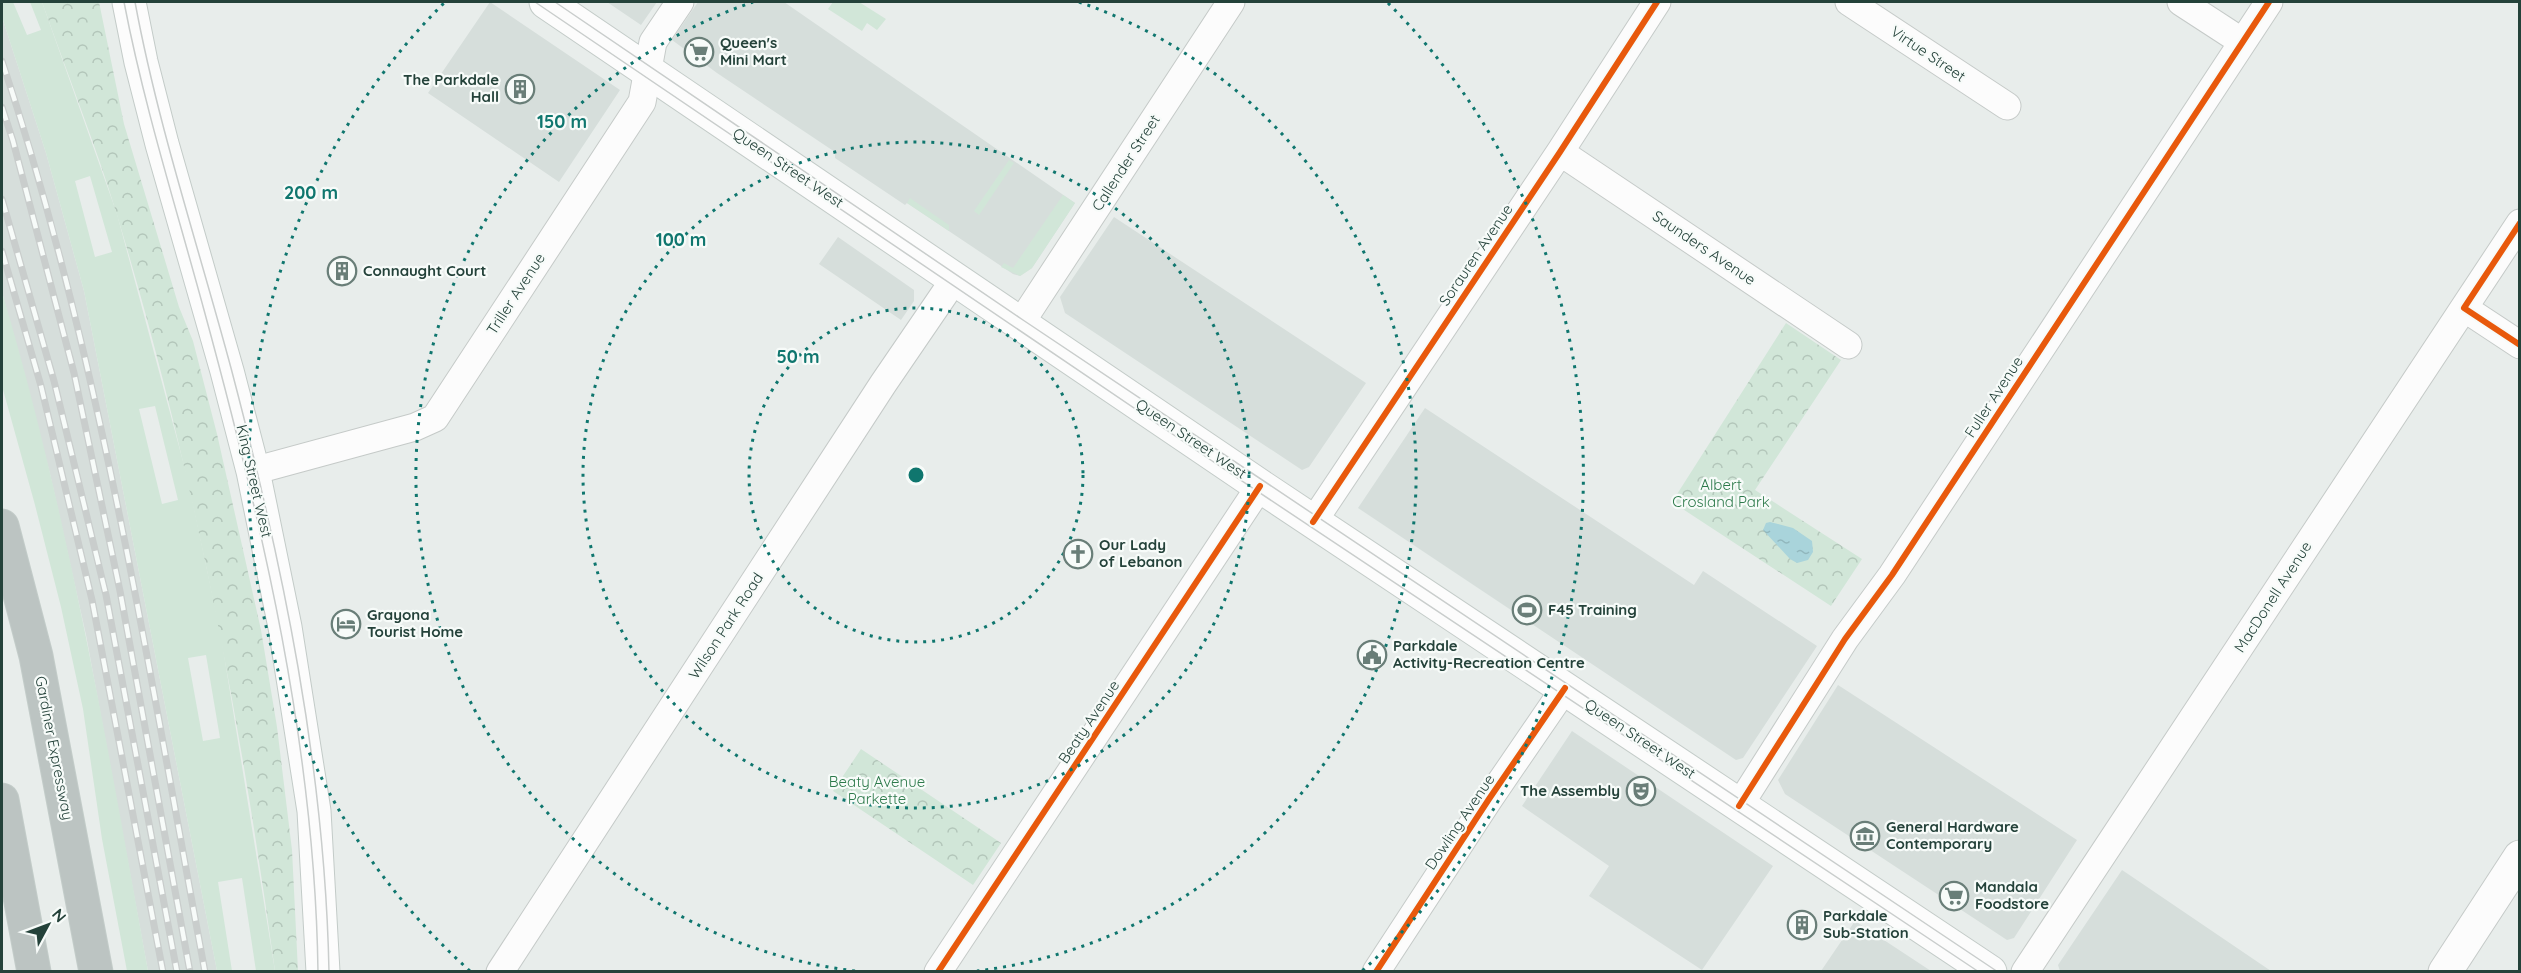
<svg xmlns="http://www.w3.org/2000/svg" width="2521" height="973" viewBox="0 0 2521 973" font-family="Quicksand,sans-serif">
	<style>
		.built { fill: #d6dedb }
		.green { fill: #d1e6d8; fill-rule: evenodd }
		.park { fill: url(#park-crowns) }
		.water { fill: url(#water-ripples) }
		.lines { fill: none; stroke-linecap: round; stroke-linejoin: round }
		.minor-casing { stroke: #c5cac8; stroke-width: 29 }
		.tertiary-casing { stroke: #c5cac8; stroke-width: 35 }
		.secondary-casing { stroke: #c3cbc8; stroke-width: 35 }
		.motorway-casing { stroke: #c3ccc9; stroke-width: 35 }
		.minor { stroke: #fcfcfc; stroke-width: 27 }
		.tertiary { stroke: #fcfcfc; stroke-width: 33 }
		.secondary { stroke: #fcfcfc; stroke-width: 33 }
		.motorway { stroke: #bcc4c2; stroke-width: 33 }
		.tram { stroke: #c9cdcc; stroke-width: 1.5 }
		.rail-casing { stroke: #c9cdcc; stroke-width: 7 }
		.rail { stroke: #f7fbf9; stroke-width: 4.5; stroke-dasharray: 14; stroke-linecap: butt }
		.cycleway-casing { stroke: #f7fbf9; stroke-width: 10 }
		.cycleway { stroke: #e8590c; stroke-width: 6 }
		.ring { fill: none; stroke: #0f766e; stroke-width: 3; stroke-dasharray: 3 6 }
		.labels { text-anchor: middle; stroke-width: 4.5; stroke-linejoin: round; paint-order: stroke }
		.poi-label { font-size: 15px; font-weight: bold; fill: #24423a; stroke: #f7fbf9; text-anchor: start }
		.street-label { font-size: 15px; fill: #24423a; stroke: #f7fbf9 }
		.park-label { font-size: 15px; fill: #2d7a4b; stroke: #f7fbf9 }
		.centre { fill: #0f766e; stroke: #f7fbf9; stroke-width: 3 }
		.ring-label { font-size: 18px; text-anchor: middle; font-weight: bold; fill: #0f766e; stroke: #f7fbf9; stroke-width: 4.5; stroke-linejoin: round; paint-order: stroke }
	</style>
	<defs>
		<pattern id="park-crowns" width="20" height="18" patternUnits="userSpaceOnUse" patternTransform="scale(1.5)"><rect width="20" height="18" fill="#d1e6d8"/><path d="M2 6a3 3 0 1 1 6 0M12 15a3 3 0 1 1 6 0" fill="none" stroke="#b3c6ba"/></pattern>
		<pattern id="water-ripples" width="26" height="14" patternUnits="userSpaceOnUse" patternTransform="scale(1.5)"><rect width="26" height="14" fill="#a9d4db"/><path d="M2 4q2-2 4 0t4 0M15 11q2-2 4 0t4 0" fill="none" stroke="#91b7bd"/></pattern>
	</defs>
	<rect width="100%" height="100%" fill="#e8edeb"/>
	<!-- built -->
	<path class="built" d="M 490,2 L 620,90 L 559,182 L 428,93 Z
		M 607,2 L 657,2 L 641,25 Z
		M 698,2 L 784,2 L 1075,203 L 1032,268 L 1020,276 L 1013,274 L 907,203 L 905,205 L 835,158 L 835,152 L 717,73 L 672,40 Z
		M 2,17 L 46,153 L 84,291 L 217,971 L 148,971 L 86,635 L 50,474 L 2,292 Z
		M 1114,217 L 1366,383 L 1309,467 L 1302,470 L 1065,313 L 1060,297 Z
		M 838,237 L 914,290 L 914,301 L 901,320 L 819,264 Z
		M 1425,408 L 1694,585 L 1703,571 L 1817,646 L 1743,758 L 1736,760 L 1358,508 Z
		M 1838,685 L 2077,840 L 2014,938 L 2007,940 L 1785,794 L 1778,780 Z
		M 1572,731 L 1773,866 L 1702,970 L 1589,896 L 1609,866 L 1522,806 Z
		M 2122,870 L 2128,874 L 2271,971 L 2060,971 L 2058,965 Z
		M 1855,921 L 1931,971 L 1821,971 Z"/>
	<!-- green -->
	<path class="green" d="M 2,2 L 13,2 L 27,35 L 41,30 L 30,2 L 42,2 L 117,214 L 188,480 L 221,636 L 275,971 L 256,971 L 242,878 L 218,882 L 232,971 L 217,971 L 84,291 L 46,153 L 2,17 ZM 90,176 L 112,252 L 95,257 L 75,181 ZM 155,406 L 178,500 L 162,504 L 139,409 ZM 206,655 L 220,738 L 203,741 L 188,658 Z
		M 833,2 L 859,2 L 886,19 L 877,30 L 867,23 L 862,31 L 828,9 Z
		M 1009,160 L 1014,163 L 979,215 L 974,211 Z
		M 1063,195 L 1075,203 L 1032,268 L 1020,276 L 1001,267 L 1004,263 L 1013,268 Z
		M 910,198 L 949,225 L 949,231 L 907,203 Z
		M 2,292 C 68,514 107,743 148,971 L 127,971 L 102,839 L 83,709 L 61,607 L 35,505 L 2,386 Z"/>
	<!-- park -->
	<path class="park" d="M 42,2 L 99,2 L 124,124 L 179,307 L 193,341 L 217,434 L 261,630 L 277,727 L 292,850 L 298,971 L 275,971 C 240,716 192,462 117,215 C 95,143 67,73 42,2 Z
		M 1786,323 L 1841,360 L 1755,490 L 1862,559 L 1831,606 L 1672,502 Z
		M 861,749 L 1001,843 L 973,885 L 833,791 Z"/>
	<!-- water -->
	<path class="water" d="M 1770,522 L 1793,528 L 1812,541 L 1813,552 L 1808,560 L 1797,563 L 1790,559 L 1763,530 L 1766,523 Z"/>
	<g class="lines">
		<!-- minor casing -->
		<g class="minor-casing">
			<path id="minor" d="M 1849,2 L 2007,106
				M 2181,2 L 2241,41
				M 1560,152 L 1848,345
				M 2464,308 L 2520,345
				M 1020,324 L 1231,2
				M 253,471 L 415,427 L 435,418 L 642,102 L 653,42 L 680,2
				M 1313,522 L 1560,152 L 1657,2
				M 1739,806 L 1845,639 L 1892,575 L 2269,2
				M 500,972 L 883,384 L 954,280
				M 938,972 L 1260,486
				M 1376,972 L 1489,799 L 1565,688
				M 2025,972 L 2520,223"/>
		</g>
		<!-- tertiary casing -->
		<g class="tertiary-casing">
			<path id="tertiary" d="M 2445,972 L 2520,857"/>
		</g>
		<!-- secondary casing -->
		<g class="secondary-casing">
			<path id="secondary" d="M 129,2 L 141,62 L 162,144 L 227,371 L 253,471 L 285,627 L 314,811 L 323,972
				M 546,2 L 1260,486 L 1990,972"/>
		</g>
		<!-- motorway casing -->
		<g class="motorway-casing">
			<path id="motorway" d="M 2,526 L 36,656 L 96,972
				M 2,800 L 34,972"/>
		</g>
		<!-- minor -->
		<use href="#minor" class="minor"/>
		<!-- tertiary -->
		<use href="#tertiary" class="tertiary"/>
		<!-- secondary -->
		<use href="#secondary" class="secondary"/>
		<!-- motorway -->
		<use href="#motorway" class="motorway"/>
		<!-- tram -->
		<path class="tram" d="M 124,2 C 144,106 176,207 204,310 C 263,526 315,747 318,972
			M 135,2 C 158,126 198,245 231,368 C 283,565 325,767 329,972
			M 535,2 L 1224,469 L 1979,972
			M 555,2 L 1023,320 L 1998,972"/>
		<!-- rail casing -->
		<g class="rail-casing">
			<path id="rail" d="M 2,61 C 100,356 148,666 205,972
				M 2,107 L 13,141 L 74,373 L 120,591 L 190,972
				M 2,199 L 54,381 L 106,595 L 177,972
				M 2,251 L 41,386 L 92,600 L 163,972"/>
		</g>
		<!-- rail -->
		<use href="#rail" class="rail"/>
		<!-- cycleway casing -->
		<g class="cycleway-casing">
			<path id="cycleway" d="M 2520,223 L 2464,308 L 2520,345
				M 1313,522 L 1560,152 L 1657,2
				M 1739,806 L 1845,639 L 1892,575 L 2269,2
				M 938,972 L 1260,486
				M 1376,972 L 1489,799 L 1565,688"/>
		</g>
		<!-- cycleway -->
		<use href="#cycleway" class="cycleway"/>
	</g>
	<!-- distance rings -->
	<g class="ring">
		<circle cx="916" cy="475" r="167"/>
		<circle cx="916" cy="475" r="333"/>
		<path d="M855 971A500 500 0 0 1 753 2M1079 2A500 500 0 0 1 977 971"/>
		<path d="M470 971A667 667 0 0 1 444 3M1388 3A667 667 0 0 1 1362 971"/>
	</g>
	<!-- icons -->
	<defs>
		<g id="supermarket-ring" transform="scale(1.5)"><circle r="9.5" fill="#f7fbf9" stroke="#697e78" stroke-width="1.5"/><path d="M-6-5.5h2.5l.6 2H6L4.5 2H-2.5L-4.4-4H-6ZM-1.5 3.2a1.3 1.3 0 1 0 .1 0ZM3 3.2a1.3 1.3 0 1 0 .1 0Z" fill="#697e78"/></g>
		<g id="building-ring" transform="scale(1.5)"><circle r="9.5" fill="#f7fbf9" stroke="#697e78" stroke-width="1.5"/><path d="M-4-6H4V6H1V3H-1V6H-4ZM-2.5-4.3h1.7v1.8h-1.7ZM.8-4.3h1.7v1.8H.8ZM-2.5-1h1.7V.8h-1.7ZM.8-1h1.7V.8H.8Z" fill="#697e78"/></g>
		<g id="church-ring" transform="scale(1.5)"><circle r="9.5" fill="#f7fbf9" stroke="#697e78" stroke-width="1.5"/><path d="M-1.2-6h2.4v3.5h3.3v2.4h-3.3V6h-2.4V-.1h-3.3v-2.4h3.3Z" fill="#697e78"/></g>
		<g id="stadium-ring" transform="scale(1.5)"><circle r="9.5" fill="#f7fbf9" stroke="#697e78" stroke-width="1.5"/><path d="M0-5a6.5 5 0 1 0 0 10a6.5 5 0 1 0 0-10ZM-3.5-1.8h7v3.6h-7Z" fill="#697e78"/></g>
		<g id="hotel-ring" transform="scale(1.5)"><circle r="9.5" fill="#f7fbf9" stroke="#697e78" stroke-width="1.5"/><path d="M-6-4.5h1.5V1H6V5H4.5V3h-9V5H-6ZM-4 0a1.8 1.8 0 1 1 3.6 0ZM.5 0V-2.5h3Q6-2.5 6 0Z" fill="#697e78"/></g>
		<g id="civic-ring" transform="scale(1.5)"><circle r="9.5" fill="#f7fbf9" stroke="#697e78" stroke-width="1.5"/><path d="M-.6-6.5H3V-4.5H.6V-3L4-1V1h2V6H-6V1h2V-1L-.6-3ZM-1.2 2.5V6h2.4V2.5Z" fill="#697e78"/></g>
		<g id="theatre-ring" transform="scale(1.5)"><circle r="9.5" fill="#f7fbf9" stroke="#697e78" stroke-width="1.5"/><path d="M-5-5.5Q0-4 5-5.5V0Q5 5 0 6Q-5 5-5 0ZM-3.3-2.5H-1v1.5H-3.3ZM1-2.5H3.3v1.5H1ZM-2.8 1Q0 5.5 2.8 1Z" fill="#697e78"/></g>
		<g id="museum-ring" transform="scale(1.5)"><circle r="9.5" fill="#f7fbf9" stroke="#697e78" stroke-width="1.5"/><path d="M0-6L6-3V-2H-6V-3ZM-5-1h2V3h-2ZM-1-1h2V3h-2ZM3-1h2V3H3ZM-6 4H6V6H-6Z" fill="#697e78"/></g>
	</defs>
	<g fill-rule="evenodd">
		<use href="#supermarket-ring" x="699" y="52"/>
		<use href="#building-ring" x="520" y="89"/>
		<use href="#building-ring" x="342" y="271"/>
		<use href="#church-ring" x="1078" y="554"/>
		<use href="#stadium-ring" x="1527" y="610"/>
		<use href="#hotel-ring" x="346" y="624"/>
		<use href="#civic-ring" x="1372" y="655"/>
		<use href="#theatre-ring" x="1641" y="791"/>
		<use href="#museum-ring" x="1865" y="836"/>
		<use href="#supermarket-ring" x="1954" y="896"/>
		<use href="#building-ring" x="1802" y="925"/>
	</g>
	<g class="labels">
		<!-- poi labels -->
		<g class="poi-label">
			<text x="720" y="48">Queen's<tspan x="720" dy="17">Mini Mart</tspan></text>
			<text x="499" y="85" text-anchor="end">The Parkdale<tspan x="499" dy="17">Hall</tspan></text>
			<text x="363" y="276">Connaught Court</text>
			<text x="1099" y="550">Our Lady<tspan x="1099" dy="17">of Lebanon</tspan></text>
			<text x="1548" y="615">F45 Training</text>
			<text x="367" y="620">Grayona<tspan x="367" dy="17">Tourist Home</tspan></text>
			<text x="1393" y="651">Parkdale<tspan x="1393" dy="17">Activity-Recreation Centre</tspan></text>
			<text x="1620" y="796" text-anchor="end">The Assembly</text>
			<text x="1886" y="832">General Hardware<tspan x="1886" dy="17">Contemporary</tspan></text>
			<text x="1975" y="892">Mandala<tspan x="1975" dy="17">Foodstore</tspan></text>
			<text x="1823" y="921">Parkdale<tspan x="1823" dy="17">Sub-Station</tspan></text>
		</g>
		<!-- street labels -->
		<g class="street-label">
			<text transform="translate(1928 54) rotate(34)" y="5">Virtue Street</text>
			<text transform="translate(1126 163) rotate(-57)" y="5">Callender Street</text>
			<text transform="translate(788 168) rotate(34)" y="5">Queen Street West</text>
			<text transform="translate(1704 248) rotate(34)" y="5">Saunders Avenue</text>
			<text transform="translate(1476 255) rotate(-56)" y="5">Sorauren Avenue</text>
			<text transform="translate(516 294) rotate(-57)" y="5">Triller Avenue</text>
			<text transform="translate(1994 397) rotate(-57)" y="5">Fuller Avenue</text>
			<text transform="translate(1191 439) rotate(34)" y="5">Queen Street West</text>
			<text transform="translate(254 481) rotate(77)" y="5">King Street West</text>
			<text transform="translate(2273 597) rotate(-57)" y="5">MacDonell Avenue</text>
			<text transform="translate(726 626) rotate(-57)" y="5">Wilson Park Road</text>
			<text transform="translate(1089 722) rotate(-56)" y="5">Beaty Avenue</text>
			<text transform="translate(1640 739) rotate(34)" y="5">Queen Street West</text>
			<text transform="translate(54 748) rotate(79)" y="5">Gardiner Expressway</text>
			<text transform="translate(1460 822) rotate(-56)" y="5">Dowling Avenue</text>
		</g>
		<!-- park labels -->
		<g class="park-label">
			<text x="1721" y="490">Albert<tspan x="1721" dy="17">Crosland Park</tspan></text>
			<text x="877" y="787">Beaty Avenue<tspan x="877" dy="17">Parkette</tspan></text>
		</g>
	</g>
	<circle cx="916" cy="475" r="9" class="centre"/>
	<g class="ring-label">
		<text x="562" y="128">150 m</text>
		<text x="311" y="199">200 m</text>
		<text x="681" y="246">100 m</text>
		<text x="798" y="363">50 m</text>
	</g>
	<!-- border -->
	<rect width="2521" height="973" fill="none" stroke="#24423a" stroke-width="6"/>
	<!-- north arrow -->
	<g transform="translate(48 925) rotate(49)" stroke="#f7fbf9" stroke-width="4.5" paint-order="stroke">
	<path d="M0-4.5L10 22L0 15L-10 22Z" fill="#24423a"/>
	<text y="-9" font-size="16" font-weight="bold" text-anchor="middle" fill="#24423a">N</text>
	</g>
</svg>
